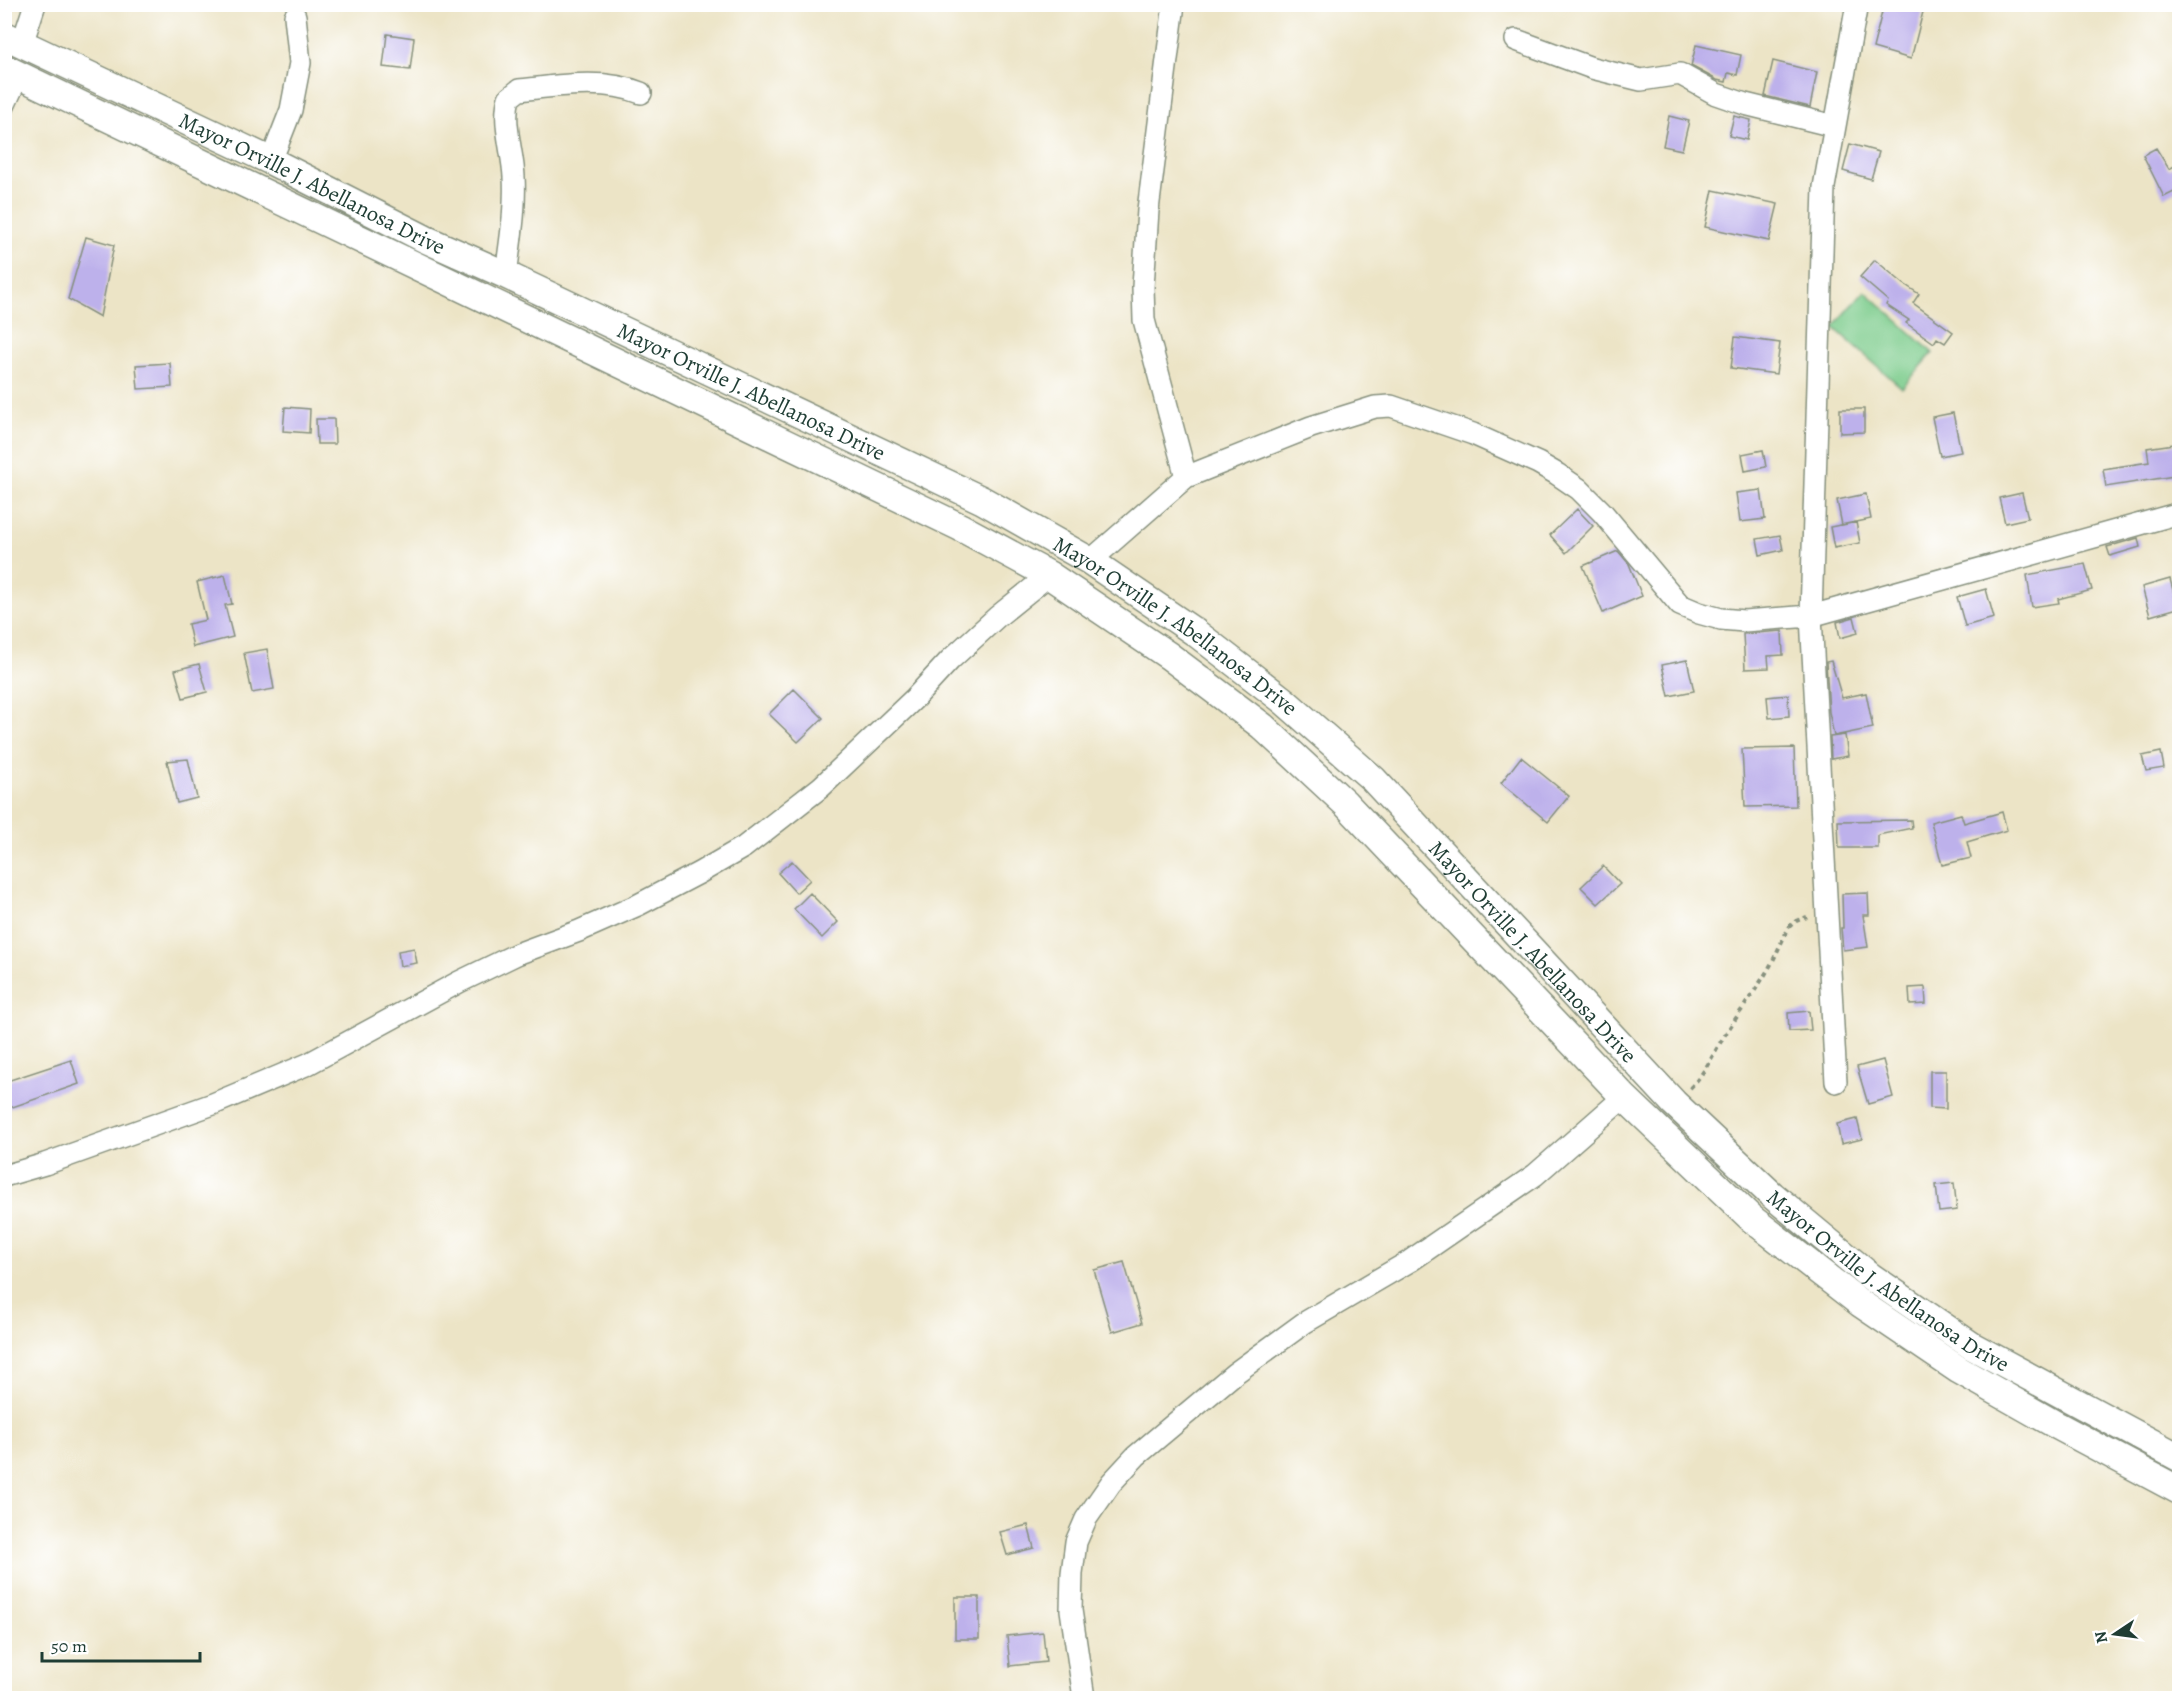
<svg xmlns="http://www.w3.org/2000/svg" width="2184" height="1703" viewBox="0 0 2184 1703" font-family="Alegreya,serif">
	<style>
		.green { fill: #7dcc8c; stroke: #4e8460; stroke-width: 1.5 }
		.building { fill: #bdb1eb }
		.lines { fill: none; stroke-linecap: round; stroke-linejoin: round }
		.minor-casing { stroke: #86907d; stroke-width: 24 }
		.major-casing { stroke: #86907d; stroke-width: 30 }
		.path { stroke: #86907d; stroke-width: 4; stroke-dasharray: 4.5 4.5; stroke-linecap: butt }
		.minor { stroke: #fff; stroke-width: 21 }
		.major { stroke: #fff; stroke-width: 27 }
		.labels { text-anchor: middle; stroke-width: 6; stroke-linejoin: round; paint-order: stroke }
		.street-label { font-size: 22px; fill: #1f3d34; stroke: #fff }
	</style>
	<rect width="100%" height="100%" fill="#fff"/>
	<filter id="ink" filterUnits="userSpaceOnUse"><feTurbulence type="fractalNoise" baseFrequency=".0167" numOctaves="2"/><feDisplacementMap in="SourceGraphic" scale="12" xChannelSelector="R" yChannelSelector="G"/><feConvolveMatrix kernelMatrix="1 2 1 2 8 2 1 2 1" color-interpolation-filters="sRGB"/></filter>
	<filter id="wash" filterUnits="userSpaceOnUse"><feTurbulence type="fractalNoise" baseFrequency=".008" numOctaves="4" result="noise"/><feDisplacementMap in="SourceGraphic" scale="24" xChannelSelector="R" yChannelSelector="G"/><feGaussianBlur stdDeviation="1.35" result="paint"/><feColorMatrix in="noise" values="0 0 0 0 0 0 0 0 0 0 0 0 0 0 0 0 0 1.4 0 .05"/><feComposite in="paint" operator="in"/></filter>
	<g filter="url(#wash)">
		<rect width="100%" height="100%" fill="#ece4c6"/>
		<!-- green -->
		<path class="green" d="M 1865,291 L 1933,353 L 1902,388 L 1833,327 Z"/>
		<g id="blocks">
			<!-- building -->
			<path class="building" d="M 1884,4 L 1925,4 L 1911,59 L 1873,48 Z
				M 387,34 L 414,38 L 410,70 L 383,67 Z
				M 1696,45 L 1741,55 L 1737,75 L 1728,73 L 1726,82 L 1717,80 L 1691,66 Z
				M 1773,61 L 1817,72 L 1810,107 L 1765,96 Z
				M 1669,116 L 1689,121 L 1682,150 L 1663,146 Z
				M 1734,116 L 1751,120 L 1747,140 L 1729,136 Z
				M 1850,144 L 1879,152 L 1871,179 L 1843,171 Z
				M 2156,148 L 2169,169 L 2180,163 L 2180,189 L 2164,197 L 2143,155 Z
				M 1713,190 L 1778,204 L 1769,241 L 1705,227 Z
				M 86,237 L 114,245 L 100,317 L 68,299 Z
				M 1875,260 L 1904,284 L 1919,294 L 1913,303 L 1953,332 L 1945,343 L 1937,338 L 1934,343 L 1906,323 L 1909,320 L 1886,305 L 1888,301 L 1860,277 Z
				M 1735,337 L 1780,343 L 1776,374 L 1731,368 Z
				M 170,363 L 172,387 L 138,389 L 136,365 Z
				M 285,407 L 310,409 L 309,433 L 283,431 Z
				M 1840,409 L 1864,409 L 1864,432 L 1840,433 Z
				M 1953,413 L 1961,452 L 1940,456 L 1932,417 Z
				M 316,419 L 334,419 L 335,444 L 317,444 Z
				M 2180,443 L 2180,475 L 2106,487 L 2103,469 L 2149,462 L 2147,448 Z
				M 1763,450 L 1766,467 L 1745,471 L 1742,454 Z
				M 1761,490 L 1765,519 L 1740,522 L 1736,493 Z
				M 2022,493 L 2028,518 L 2005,523 L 1999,498 Z
				M 1866,494 L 1871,519 L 1842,525 L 1837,500 Z
				M 1577,509 L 1593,526 L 1566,553 L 1550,535 Z
				M 1856,522 L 1860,543 L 1834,548 L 1830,527 Z
				M 1780,535 L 1783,550 L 1760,555 L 1757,539 Z
				M 2138,538 L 2140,547 L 2110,556 L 2107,547 Z
				M 1618,551 L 1629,564 L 1642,596 L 1603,613 L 1583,566 Z
				M 2085,564 L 2092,590 L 2058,599 L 2059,603 L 2032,607 L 2027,575 Z
				M 225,575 L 232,604 L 225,605 L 233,637 L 193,647 L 188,624 L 206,620 L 197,582 Z
				M 2170,579 L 2178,608 L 2150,616 L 2142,587 Z
				M 1986,589 L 1994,618 L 1965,626 L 1957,597 Z
				M 1854,617 L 1858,633 L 1840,638 L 1837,622 Z
				M 1782,631 L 1783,655 L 1768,656 L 1769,668 L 1745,669 L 1743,634 Z
				M 267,649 L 274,689 L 252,693 L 244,653 Z
				M 1687,660 L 1694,691 L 1669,696 L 1662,665 Z
				M 1831,661 L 1842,698 L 1866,693 L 1873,728 L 1834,736 L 1829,712 L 1826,662 Z
				M 199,664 L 207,692 L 183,698 L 175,670 Z
				M 794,689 L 823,718 L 798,742 L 769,714 Z
				M 1788,695 L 1789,716 L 1769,718 L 1767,697 Z
				M 1845,735 L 1848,756 L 1831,759 L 1830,737 Z
				M 1794,748 L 1796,806 L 1745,807 L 1742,749 Z
				M 2161,752 L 2164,768 L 2146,771 L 2142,756 Z
				M 1521,757 L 1569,796 L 1548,822 L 1501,783 Z
				M 188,759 L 197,798 L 177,803 L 167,761 Z
				M 2002,812 L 2007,830 L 1967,842 L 1971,858 L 1942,865 L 1931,822 L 1961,814 L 1964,823 Z
				M 1911,820 L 1912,828 L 1878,835 L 1878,848 L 1839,848 L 1838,821 Z
				M 792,861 L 810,880 L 796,893 L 778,873 Z
				M 1603,866 L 1620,884 L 1598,904 L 1581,887 Z
				M 810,893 L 838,922 L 822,938 L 794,909 Z
				M 1868,893 L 1869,915 L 1863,915 L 1868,947 L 1843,950 L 1841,928 L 1843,928 L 1842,894 Z
				M 414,948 L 417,963 L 400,966 L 398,951 Z
				M 1925,987 L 1926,1004 L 1910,1005 L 1909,988 Z
				M 1809,1011 L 1811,1030 L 1789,1031 L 1788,1013 Z
				M 71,1060 L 79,1084 L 4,1110 L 4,1082 Z
				M 1883,1060 L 1893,1097 L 1868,1104 L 1857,1067 Z
				M 1930,1071 L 1946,1071 L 1946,1109 L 1930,1108 Z
				M 1857,1119 L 1862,1139 L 1841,1144 L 1837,1124 Z
				M 1954,1183 L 1957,1210 L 1939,1212 L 1936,1185 Z
				M 1124,1262 L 1142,1323 L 1112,1332 L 1094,1270 Z
				M 1028,1525 L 1034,1548 L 1007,1555 L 1000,1532 Z
				M 955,1597 L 979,1597 L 979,1639 L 955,1639 Z
				M 1043,1632 L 1046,1662 L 1010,1666 L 1007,1636 Z"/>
		</g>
	</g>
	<g filter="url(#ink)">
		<use href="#blocks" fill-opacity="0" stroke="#86907d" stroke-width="1.5"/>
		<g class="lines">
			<!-- minor casing -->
			<g class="minor-casing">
				<path id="minor" d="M 1174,4 L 1148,210 L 1143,287 L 1144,320 L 1186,477
					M 1516,40 L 1592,68 L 1641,80 L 1680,74 L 1716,94 L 1745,104 L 1834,126
					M 22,44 L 35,4
					M 4,106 L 19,74
					M 271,161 L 291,110 L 300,63 L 295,16
					M 506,275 C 510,243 516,209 514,177 C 513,152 502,123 509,98 L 519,90 C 558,86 604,78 641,93
					M 1090,561 L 1186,477 L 1311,427 L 1375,407 L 1391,406 L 1473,434 L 1538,463 L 1557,474 L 1579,489 L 1602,512 L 1680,605 L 1699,613 L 1721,619 L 1744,621 L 1811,616 L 2180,513
					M 1836,1082 L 1811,616 L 1824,187 L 1857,4
					M 4,1176 L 45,1164 L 213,1104 L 308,1064 L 459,982 L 517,954 L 579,931 L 638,905 L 699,873 L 744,847 L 821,787 L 915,698 L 950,660 L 997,617 L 1049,575
					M 1084,1698 L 1071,1610 L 1072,1573 L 1076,1542 L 1086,1519 L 1111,1483 L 1136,1456 L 1234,1374 L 1304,1323 L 1410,1261 L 1535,1175 L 1624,1097"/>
			</g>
			<!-- major casing -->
			<g class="major-casing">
				<g id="major">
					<path id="s1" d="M 4,35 L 271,161 L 425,239 L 506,275 L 982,500 L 1090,561 L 1196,633 L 1284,701 L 1373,779 L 1674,1103 L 1772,1195 L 1871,1277 L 1972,1346 L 2180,1458"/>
					<path d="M 4,68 L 960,527 L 1049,575 L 1169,656 L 1262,726 L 1345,803 L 1624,1097 L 1752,1219 L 1860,1303 L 1959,1370 L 2058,1426 L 2180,1491"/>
				</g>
			</g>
			<!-- path -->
			<path class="path" d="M 1690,1088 C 1705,1073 1712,1056 1723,1038 C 1738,1014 1755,992 1769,968 C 1777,954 1782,939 1790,926 L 1796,921 L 1807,917"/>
			<!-- minor -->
			<use href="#minor" class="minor"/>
			<!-- major -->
			<use href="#major" class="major"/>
		</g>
	</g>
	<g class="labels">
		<!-- street labels -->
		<g class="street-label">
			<text dy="8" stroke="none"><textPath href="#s1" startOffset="342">Mayor Orville J. Abellanosa Drive</textPath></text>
			<text dy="8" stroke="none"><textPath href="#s1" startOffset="828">Mayor Orville J. Abellanosa Drive</textPath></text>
			<text dy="8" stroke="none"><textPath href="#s1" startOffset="1314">Mayor Orville J. Abellanosa Drive</textPath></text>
			<text dy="8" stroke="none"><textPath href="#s1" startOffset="1800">Mayor Orville J. Abellanosa Drive</textPath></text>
			<text dy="8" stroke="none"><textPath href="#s1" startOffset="2286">Mayor Orville J. Abellanosa Drive</textPath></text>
		</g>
	</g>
	<!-- margin -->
	<rect width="2184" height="1703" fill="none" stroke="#fff" stroke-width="24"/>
	<!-- north arrow -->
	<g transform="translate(2115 1634) rotate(257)" stroke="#ffffff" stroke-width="4.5" paint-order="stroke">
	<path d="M0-4.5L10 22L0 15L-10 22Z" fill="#1f3d34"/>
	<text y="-9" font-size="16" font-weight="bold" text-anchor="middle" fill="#1f3d34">N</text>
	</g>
	<!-- scale -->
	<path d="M42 1652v9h158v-9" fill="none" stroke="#1f3d34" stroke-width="3"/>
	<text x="51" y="1652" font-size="18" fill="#1f3d34" stroke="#ffffff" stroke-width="4.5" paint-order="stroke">50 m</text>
</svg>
